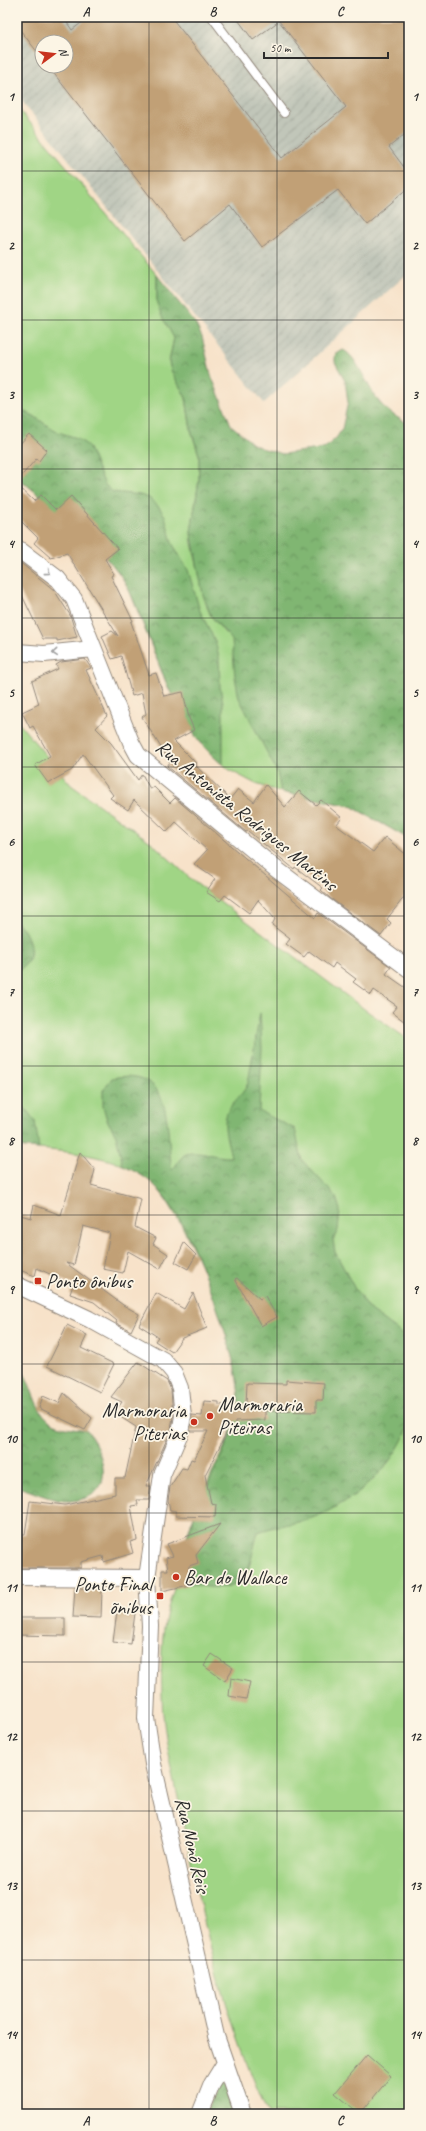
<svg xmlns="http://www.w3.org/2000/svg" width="426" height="2131" viewBox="0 0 426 2131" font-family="Caveat,sans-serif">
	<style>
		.industrial { fill: url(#industrial-furrows); fill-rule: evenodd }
		.green { fill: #a0d585; stroke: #668058 }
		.forest { fill: url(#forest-crowns); stroke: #56704e }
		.building { fill: #c1a076 }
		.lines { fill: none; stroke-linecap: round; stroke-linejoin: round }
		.lane-casing { stroke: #91867a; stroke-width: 10 }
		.street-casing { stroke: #91867a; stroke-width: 18 }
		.lane { stroke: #fff; stroke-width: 8 }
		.street { stroke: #fff; stroke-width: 16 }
		.oneway { stroke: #a0a0a0 }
		.grid { fill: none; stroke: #2b2b2b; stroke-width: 1; stroke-opacity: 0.55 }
		.poi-dot { fill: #c8321e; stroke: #fcf5e5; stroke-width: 1.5 }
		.labels { text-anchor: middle; stroke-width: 3.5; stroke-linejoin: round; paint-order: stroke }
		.street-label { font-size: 20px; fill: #2b2b2b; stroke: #fcf5e5 }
		.poi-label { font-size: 20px; fill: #2b2b2b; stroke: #fcf5e5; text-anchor: start }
		.neatline { fill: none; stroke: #2b2b2b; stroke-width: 1.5 }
		.grid-label { font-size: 13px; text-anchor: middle; font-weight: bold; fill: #2b2b2b }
	</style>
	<defs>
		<pattern id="industrial-furrows" width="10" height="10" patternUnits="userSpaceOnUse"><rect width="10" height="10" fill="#c1c6b9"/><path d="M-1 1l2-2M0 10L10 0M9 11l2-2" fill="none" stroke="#a6aa9f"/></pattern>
		<pattern id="forest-crowns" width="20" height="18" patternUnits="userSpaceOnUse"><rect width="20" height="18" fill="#80b672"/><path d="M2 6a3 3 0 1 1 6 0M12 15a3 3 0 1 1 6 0" fill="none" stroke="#69945e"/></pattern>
	</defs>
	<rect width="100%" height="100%" fill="#fcf5e5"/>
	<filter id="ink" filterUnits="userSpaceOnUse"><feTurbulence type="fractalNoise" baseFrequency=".025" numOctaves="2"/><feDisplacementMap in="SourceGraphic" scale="8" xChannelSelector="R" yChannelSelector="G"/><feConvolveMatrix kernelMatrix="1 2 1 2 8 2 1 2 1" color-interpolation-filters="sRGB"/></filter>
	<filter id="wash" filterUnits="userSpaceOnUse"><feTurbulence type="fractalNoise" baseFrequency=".012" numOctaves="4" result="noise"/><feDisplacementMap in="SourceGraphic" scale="16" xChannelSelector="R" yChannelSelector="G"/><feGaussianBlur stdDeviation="0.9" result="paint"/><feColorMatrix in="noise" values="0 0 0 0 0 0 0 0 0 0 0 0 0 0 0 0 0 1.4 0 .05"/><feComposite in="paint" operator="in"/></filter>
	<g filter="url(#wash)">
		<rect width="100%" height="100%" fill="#f7e2c9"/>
		<!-- industrial -->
		<path class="industrial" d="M 17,17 L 409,17 L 409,272 L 264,403 L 17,95 ZM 42,42 L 66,42 L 66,66 L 42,66 Z"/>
		<!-- green -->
		<path class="green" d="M 17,107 L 157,275 L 157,303 L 174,338 L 169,362 L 171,370 L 186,398 L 191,430 L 199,455 L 199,480 L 191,532 L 192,543 L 207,607 L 211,616 L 225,633 L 409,658 L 409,839 L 351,806 L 281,792 L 256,784 L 231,771 L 214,757 L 197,738 L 167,685 L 128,587 L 116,568 L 33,489 L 17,477 Z
			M 17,721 L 71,785 L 152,843 L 193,881 L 367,1011 L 409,1040 L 409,2114 L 268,2114 C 224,2019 201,1914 181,1812 C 174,1777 162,1731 162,1695 C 161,1673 161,1644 165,1622 C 167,1608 173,1593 177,1579 C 181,1561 185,1542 191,1524 C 199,1503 208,1482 217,1462 C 225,1445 234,1428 238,1410 C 247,1365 184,1205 147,1178 C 113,1153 57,1151 17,1147 Z"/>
		<!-- forest -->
		<path class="forest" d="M 157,275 L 195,323 L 202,337 L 211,375 L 231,425 L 253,444 L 261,448 L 283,454 L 319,449 L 326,447 L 337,437 L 342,429 L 348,402 L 345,381 L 335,362 L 335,355 L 343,350 C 357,356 367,386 377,399 C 385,410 397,418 409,424 L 409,617 L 404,631 L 409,658 L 409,839 L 351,806 L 281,792 L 277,772 L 239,698 L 235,677 L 232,640 L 211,616 L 203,595 L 191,532 L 199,480 L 199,455 L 191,430 L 186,398 L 171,370 L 169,362 L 174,338 L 161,315 L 157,303 Z
			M 17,408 L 34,416 L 55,431 L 77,438 L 88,446 L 105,485 L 113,492 L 140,495 L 149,498 L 159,507 L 165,516 L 172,543 L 188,570 L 200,611 L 215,641 L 219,657 L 220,687 L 223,703 L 223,765 C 169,722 157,646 128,588 C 117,565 96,549 78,532 C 58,513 39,494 17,477 Z
			M 17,922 C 26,930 35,949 28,961 C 26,964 22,968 19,971 L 17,970 Z
			M 260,1013 L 262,1048 L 259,1111 L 295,1129 L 302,1160 L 336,1197 L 340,1210 L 338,1230 L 333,1240 L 335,1252 L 355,1289 L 370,1310 L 398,1331 L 409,1342 C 409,1363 409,1385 409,1406 C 409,1413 411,1422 408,1427 C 393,1468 356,1500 317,1516 C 298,1524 277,1525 258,1532 C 255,1541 250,1569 246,1574 C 229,1597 199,1585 176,1580 C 181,1562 184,1543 191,1525 C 205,1487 228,1450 238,1410 C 246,1374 202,1264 185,1229 C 178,1215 169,1201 158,1189 C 148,1178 137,1172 123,1166 L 116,1135 L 107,1120 L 103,1106 L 103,1090 L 112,1078 C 176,1065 165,1129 172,1170 C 176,1166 179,1159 184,1155 C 193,1149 219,1158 231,1157 C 228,1140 219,1122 231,1106 C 237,1098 244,1093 248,1083 Z
			M 17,1098 L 35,1121 L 39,1149 L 17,1147 Z
			M 17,1364 C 33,1380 32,1408 50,1421 C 59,1428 76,1428 87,1430 C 106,1457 117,1498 70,1501 C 53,1502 34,1491 17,1487 Z
			M 223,2078 L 238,2114 L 204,2114 Z"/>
		<g id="blocks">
			<!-- building -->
			<path class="building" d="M 17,17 L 63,17 L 72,30 L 89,17 L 171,17 L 282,158 L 346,107 L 279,21 L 253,40 L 236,17 L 409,17 L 409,131 L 389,147 L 409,174 L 409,187 L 365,224 L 338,190 L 262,247 L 230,204 L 185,241 L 48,66 L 66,66 L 66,42 L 42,42 L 42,58 L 17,26 Z
				M 29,434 L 47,450 L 39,461 L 36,459 L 17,481 L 17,447 Z
				M 17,485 L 34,501 L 41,495 L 56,510 L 71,496 L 118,549 L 105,559 L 114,574 L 111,576 L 133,621 L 131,622 L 135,633 L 149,675 L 156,673 L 164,696 L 183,692 L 189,718 L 194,730 L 174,741 L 196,763 L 195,765 L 230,799 L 238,789 L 254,802 L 266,785 L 285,807 L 299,791 L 316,805 L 321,800 L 342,818 L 336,825 L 373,852 L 385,837 L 409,857 L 409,891 L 387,919 L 391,923 L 381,936 L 330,898 L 321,890 L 323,888 L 295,867 L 294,869 L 248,831 L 246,832 L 167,766 L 170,762 L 142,717 L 146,714 L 142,693 L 132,696 L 121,656 L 112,659 L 102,636 L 112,631 L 118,636 L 67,553 L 51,558 L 34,543 L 38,538 L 17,517 Z
				M 17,560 L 54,590 L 70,615 L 77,637 L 57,641 L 57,639 L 43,639 L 17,585 Z
				M 85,659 L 91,668 L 86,670 L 107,716 L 96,728 L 111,743 L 138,780 L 142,774 L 150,789 L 154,787 L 170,803 L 175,798 L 315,918 L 318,913 L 391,967 L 386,974 L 409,990 L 409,1025 L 392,1012 L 397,1006 L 374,990 L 371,995 L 353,982 L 356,979 L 335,963 L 332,968 L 309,951 L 304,957 L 286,944 L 290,939 L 272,925 L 275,919 L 258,900 L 249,913 L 225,895 L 220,901 L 206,892 L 215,879 L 194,864 L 207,850 L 176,822 L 167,832 L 134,800 L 128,810 L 110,798 L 113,795 L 83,754 L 72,770 L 48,783 L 35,765 L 50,756 L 33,726 L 30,728 L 22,712 L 39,704 L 32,681 L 58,669 L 56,665 L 61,662 Z
				M 80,1152 L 95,1170 L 91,1185 L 141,1199 L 135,1227 L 156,1238 L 153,1244 L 168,1254 L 160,1269 L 128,1251 L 123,1273 L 103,1269 L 110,1233 L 83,1226 L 74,1265 L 66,1263 L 123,1305 L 139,1314 L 131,1331 L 116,1323 L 117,1321 L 94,1302 L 70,1294 L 73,1285 L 37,1268 L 35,1276 L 17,1269 L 17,1214 L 31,1218 L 34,1205 L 61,1215 Z
				M 184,1243 L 196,1255 L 188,1269 L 175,1262 Z
				M 237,1278 L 260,1299 L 265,1296 L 277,1317 L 261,1326 L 235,1279 Z
				M 156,1293 L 184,1309 L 193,1293 L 207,1328 L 182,1338 L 172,1352 L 155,1341 L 158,1337 L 139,1325 Z
				M 67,1325 L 87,1335 L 81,1348 L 114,1364 L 100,1392 L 47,1366 Z
				M 138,1362 L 167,1381 L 171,1390 L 173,1416 L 171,1430 L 146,1486 L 151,1486 L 149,1500 L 137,1500 L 138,1505 L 131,1506 L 137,1540 L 130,1542 L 133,1553 L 104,1562 L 103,1556 L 81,1562 L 81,1568 L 17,1568 L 17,1534 L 25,1534 L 30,1501 L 65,1505 L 115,1494 L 115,1478 L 125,1478 L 136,1427 L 114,1413 L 122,1402 L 111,1397 Z
				M 286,1380 L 324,1383 L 323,1400 L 316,1400 L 316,1412 L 265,1411 L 265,1420 L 235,1421 L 235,1428 L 229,1428 L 205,1475 L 211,1503 L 216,1504 L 215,1517 L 176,1516 L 176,1511 L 170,1510 L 168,1500 L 170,1487 L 182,1468 L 187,1469 L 191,1459 L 194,1460 L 208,1431 L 190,1431 L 192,1415 L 202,1416 L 204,1401 L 219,1402 L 219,1405 L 246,1404 L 247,1383 L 286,1384 Z
				M 64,1393 L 92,1418 L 85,1430 L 39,1408 L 43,1396 L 59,1403 Z
				M 220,1524 L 196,1555 L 198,1563 L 189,1566 L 189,1585 L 162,1591 L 162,1570 L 168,1570 L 166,1558 L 173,1556 L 167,1544 Z
				M 75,1588 L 102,1589 L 101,1618 L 73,1617 Z
				M 117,1611 L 135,1613 L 131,1644 L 113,1642 Z
				M 17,1618 L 65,1618 L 65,1636 L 17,1635 Z
				M 212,1654 L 233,1668 L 225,1681 L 204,1666 Z
				M 231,1678 L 250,1682 L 246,1699 L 229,1696 Z
				M 367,2055 L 391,2076 L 360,2114 L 335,2093 Z"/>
		</g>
	</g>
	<g filter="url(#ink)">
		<use href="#blocks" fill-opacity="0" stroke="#91867a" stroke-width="1"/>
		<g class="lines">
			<!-- lane casing -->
			<g class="lane-casing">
				<path id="lane" d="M 212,17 L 284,113"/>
			</g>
			<!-- street casing -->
			<g class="street-casing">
				<path id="street" d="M 17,548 L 58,579 L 74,599 L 131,742 L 138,755 L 276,869 L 409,969
					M 17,652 L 44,654 L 93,649
					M 17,1285 L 89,1319 L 163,1360 L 174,1373 L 180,1388 L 183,1416 L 180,1433 L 162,1475 L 147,1578 L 150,1626 L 146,1718 L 153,1764 L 216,2036 L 243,2114
					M 17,1577 L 147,1578
					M 200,2114 L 212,2084 L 225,2063"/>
			</g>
			<!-- lane -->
			<use href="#lane" class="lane"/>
			<!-- street -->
			<use href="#street" class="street"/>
		</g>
		<!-- one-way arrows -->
		<defs><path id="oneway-chevron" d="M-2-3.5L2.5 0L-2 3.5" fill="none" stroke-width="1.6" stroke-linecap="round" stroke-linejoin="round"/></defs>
		<g class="oneway">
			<use href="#oneway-chevron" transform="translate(48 572) rotate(37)"/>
			<use href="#oneway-chevron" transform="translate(55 653) rotate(175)"/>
		</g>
	</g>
	<!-- grid -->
	<path class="grid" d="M 149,17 L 149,2114M 277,17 L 277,2114M 17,171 L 409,171M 17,320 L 409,320M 17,469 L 409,469M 17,618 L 409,618M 17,767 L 409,767M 17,916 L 409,916M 17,1066 L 409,1066M 17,1215 L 409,1215M 17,1364 L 409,1364M 17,1513 L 409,1513M 17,1662 L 409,1662M 17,1811 L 409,1811M 17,1960 L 409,1960"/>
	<!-- markers -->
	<g class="poi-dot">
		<rect x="34" y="1277" width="8" height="8" rx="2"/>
		<circle cx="210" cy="1416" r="4"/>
		<circle cx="194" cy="1422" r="4"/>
		<circle cx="176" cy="1577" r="4"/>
		<rect x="156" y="1592" width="8" height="8" rx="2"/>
	</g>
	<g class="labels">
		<!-- street labels -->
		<g class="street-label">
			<text transform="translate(247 815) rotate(39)" y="7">Rua Antonieta Rodrigues Martins</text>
			<text transform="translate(193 1845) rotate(77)" y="7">Rua Nonô Reis</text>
		</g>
		<!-- poi labels -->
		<g class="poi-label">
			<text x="46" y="1288">Ponto ônibus</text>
			<text x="218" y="1411">Marmoraria<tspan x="218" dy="23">Piteiras</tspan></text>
			<text x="186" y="1417" text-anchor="end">Marmoraria<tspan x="186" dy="23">Piterias</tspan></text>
			<text x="184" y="1584">Bar do Wallace</text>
			<text x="152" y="1591" text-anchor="end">Ponto Final<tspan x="152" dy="23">õnibus</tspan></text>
		</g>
	</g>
	<!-- margin -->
	<rect width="426" height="2131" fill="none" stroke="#fcf5e5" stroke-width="44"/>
	<!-- north arrow -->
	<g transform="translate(54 54) rotate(75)"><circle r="19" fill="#fcf5e5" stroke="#a8a49b"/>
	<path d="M0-3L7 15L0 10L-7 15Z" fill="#c8321e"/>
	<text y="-6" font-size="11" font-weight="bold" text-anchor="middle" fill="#2b2b2b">N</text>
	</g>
	<!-- scale -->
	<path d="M264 52v6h124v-6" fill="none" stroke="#2b2b2b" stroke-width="2"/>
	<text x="270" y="52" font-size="12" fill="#2b2b2b" stroke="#fcf5e5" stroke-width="3" paint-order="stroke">50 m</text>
	<rect x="22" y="22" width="382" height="2087" class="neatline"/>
	<g class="grid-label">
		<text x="86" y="16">A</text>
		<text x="213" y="16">B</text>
		<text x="340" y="16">C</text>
		<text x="11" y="101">1</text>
		<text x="415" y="101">1</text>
		<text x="11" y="250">2</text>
		<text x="415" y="250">2</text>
		<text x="11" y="399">3</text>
		<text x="415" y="399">3</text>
		<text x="11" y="548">4</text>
		<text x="415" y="548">4</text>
		<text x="11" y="697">5</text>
		<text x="415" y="697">5</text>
		<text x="11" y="846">6</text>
		<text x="415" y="846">6</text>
		<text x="11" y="996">7</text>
		<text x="415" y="996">7</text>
		<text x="11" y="1145">8</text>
		<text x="415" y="1145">8</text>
		<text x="11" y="1294">9</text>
		<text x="415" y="1294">9</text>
		<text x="11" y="1443">10</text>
		<text x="415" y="1443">10</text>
		<text x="11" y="1592">11</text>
		<text x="415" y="1592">11</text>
		<text x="11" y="1741">12</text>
		<text x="415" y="1741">12</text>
		<text x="11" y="1890">13</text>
		<text x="415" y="1890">13</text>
		<text x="11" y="2039">14</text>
		<text x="415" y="2039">14</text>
		<text x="86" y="2125">A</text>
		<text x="213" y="2125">B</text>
		<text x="340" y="2125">C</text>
	</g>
</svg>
